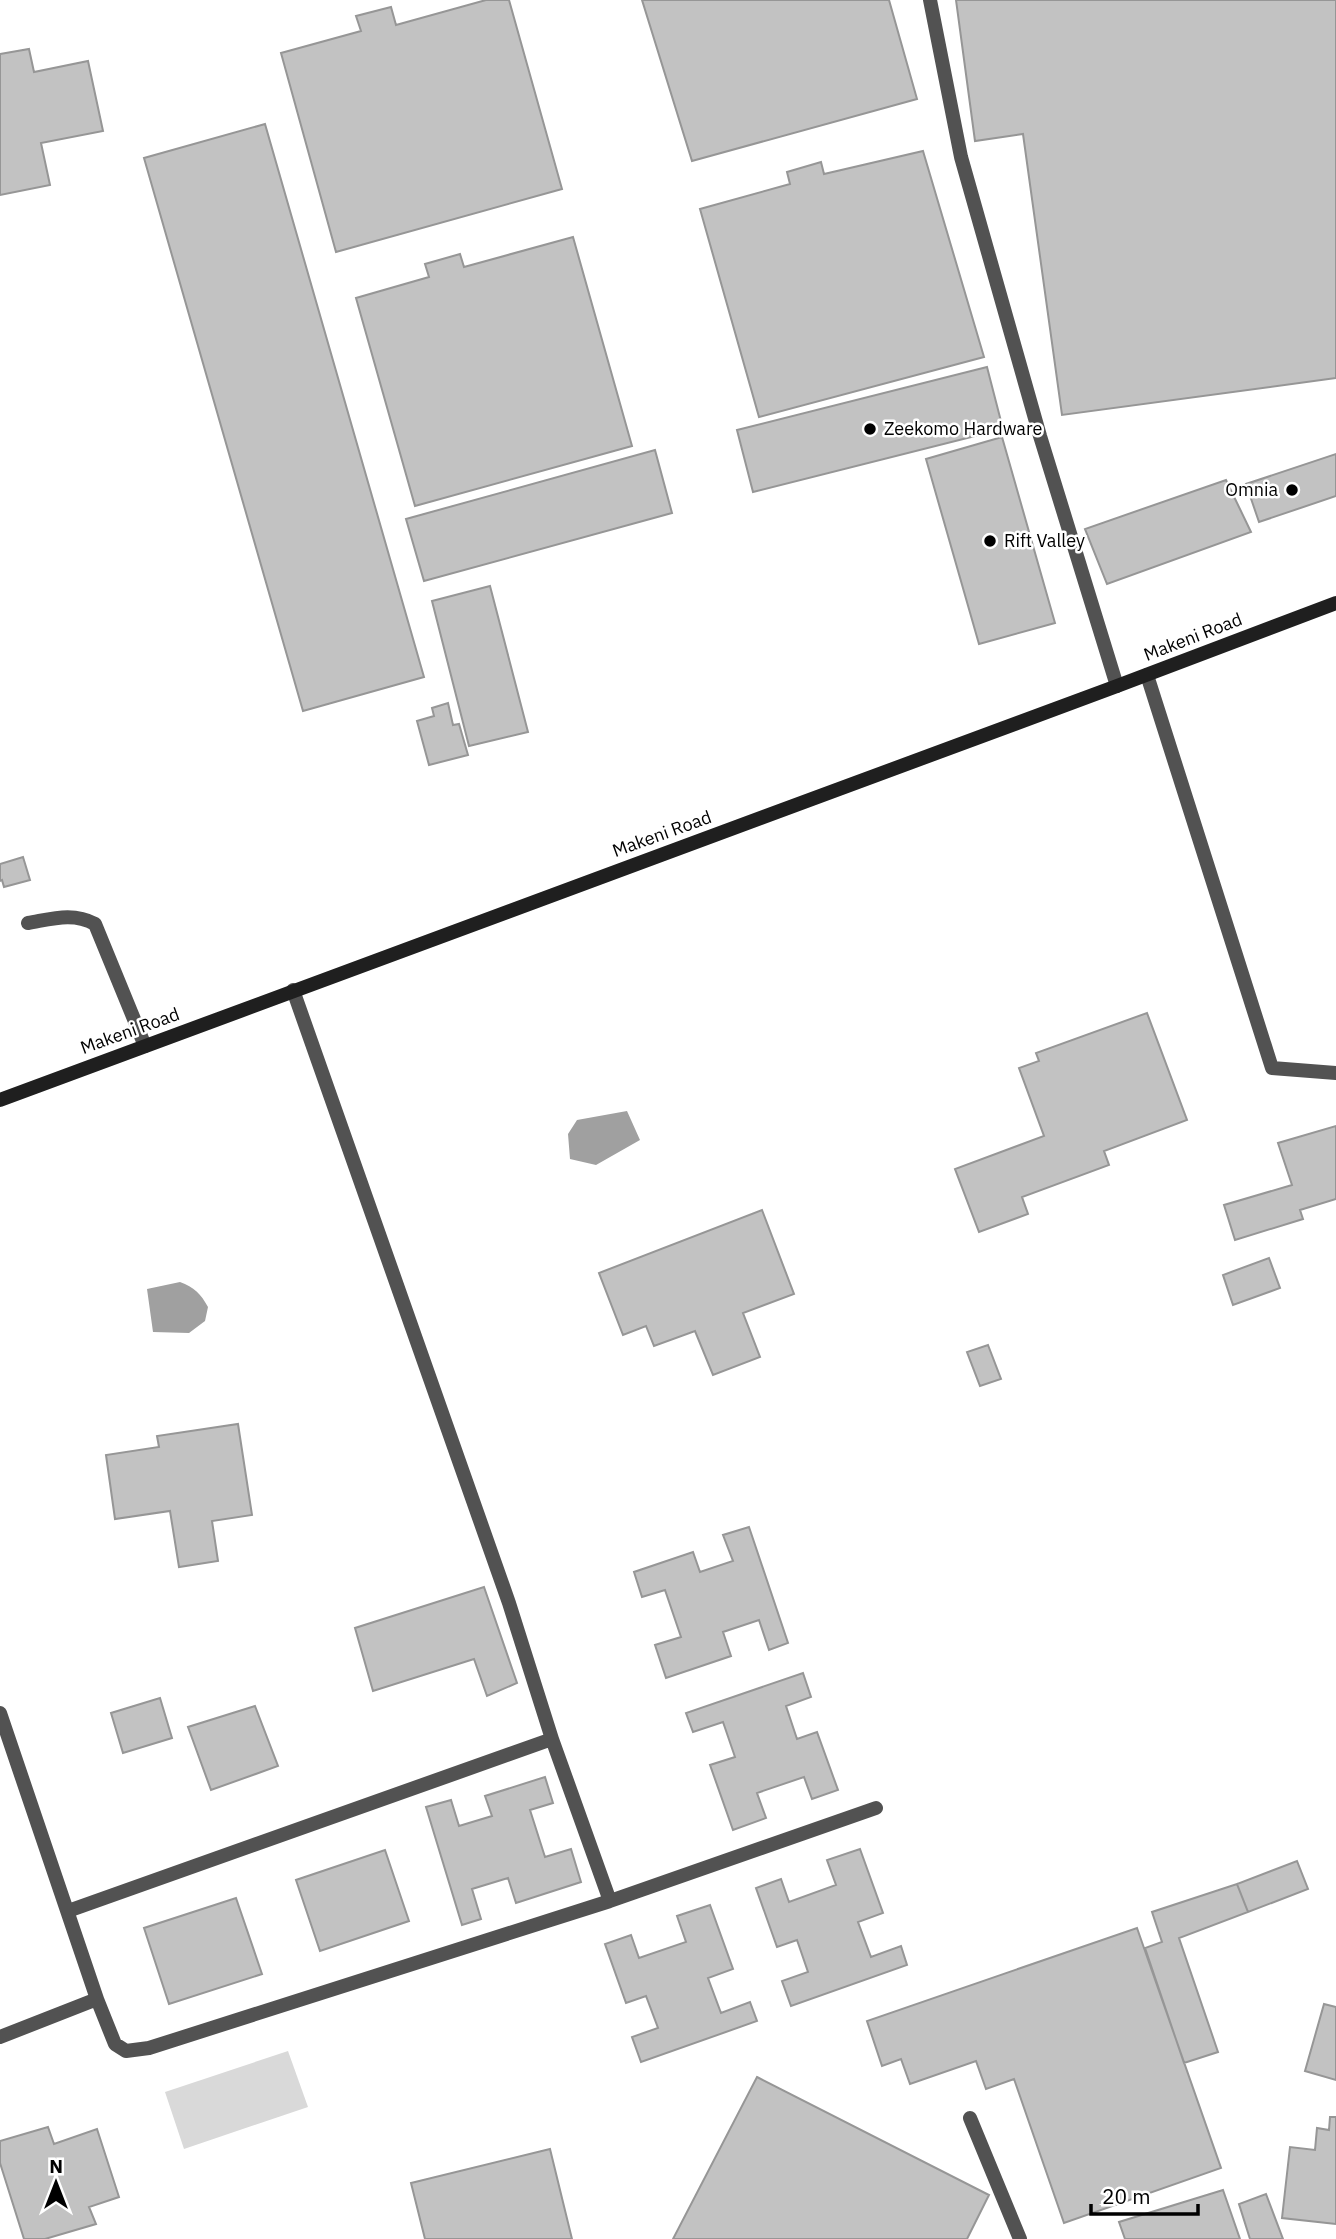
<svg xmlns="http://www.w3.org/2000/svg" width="1336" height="2239" viewBox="0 0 1336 2239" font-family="'IBM Plex Sans',sans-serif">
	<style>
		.green { fill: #d9d9d9 }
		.water { fill: #a0a0a0 }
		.building { fill: #c2c2c2; stroke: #969696; stroke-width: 2 }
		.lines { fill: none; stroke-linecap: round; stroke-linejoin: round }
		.lane { stroke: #525252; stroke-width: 14 }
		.street { stroke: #525252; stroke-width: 14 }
		.secondary { stroke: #1f1f1f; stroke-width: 14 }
		.poi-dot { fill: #000; stroke: #fff; stroke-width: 2.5 }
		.labels { text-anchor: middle; stroke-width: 5; stroke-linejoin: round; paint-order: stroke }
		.poi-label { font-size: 18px; fill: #000; stroke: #fff; text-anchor: start }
		.street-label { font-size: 18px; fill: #000; stroke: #fff }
	</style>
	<rect width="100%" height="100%" fill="#fff"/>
	<!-- green -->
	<path class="green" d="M 288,2051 L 308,2107 L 184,2149 L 165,2092 Z"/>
	<!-- water -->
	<path class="water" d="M 627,1111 L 640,1140 L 596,1165 L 570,1159 L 568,1134 L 577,1120 Z
		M 180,1282 C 194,1287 201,1294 208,1307 L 205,1321 L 189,1333 L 153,1332 L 147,1289 Z"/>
	<!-- building -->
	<path class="building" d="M 486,0 L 509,0 L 562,189 L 336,252 L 281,53 L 361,31 L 356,16 L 391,7 L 396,25 Z
		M 642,0 L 889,0 L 917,99 L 692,161 Z
		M 956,0 L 1336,0 L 1336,378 L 1062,415 L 1023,134 L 975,141 Z
		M 29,49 L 34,72 L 88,61 L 103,131 L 41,143 L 50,185 L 0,195 L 0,54 Z
		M 265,124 L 424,677 L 303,711 L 144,158 Z
		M 923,151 L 984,357 L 759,417 L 700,209 L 790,184 L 787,172 L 821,162 L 824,174 Z
		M 573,237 L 632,446 L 415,506 L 356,298 L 429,277 L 425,264 L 460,254 L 464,267 Z
		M 987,367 L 1003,429 L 753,492 L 737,430 Z
		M 1002,437 L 1055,623 L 979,644 L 926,459 Z
		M 655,450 L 672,513 L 424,581 L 406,519 Z
		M 1336,454 L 1336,496 L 1259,522 L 1246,484 Z
		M 1226,480 L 1251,532 L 1107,584 L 1085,529 Z
		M 490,586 L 528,732 L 469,746 L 432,601 Z
		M 448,703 L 453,725 L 459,724 L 468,755 L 429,765 L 417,721 L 434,716 L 432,708 Z
		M 23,857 L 30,880 L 4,887 L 2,880 L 0,881 L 0,864 Z
		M 1147,1013 L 1187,1120 L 1104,1151 L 1109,1165 L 1022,1197 L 1028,1214 L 979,1232 L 955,1169 L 1044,1136 L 1019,1068 L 1039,1061 L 1036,1053 Z
		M 1336,1126 L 1336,1199 L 1300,1210 L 1303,1219 L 1235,1240 L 1224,1205 L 1292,1185 L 1278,1143 Z
		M 762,1210 L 794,1294 L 743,1313 L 760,1357 L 713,1375 L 695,1331 L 654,1346 L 646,1326 L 623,1335 L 599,1273 Z
		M 1269,1258 L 1280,1288 L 1233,1305 L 1223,1275 Z
		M 988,1345 L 1001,1379 L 980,1386 L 967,1352 Z
		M 238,1424 L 252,1515 L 212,1521 L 218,1561 L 179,1567 L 170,1511 L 115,1519 L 106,1455 L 159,1447 L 157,1436 Z
		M 749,1527 L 788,1643 L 769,1650 L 759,1620 L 723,1632 L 731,1656 L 666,1678 L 655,1645 L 681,1637 L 665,1590 L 642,1597 L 634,1572 L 693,1552 L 700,1572 L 733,1561 L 723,1535 Z
		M 484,1587 L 517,1683 L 487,1696 L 474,1659 L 373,1691 L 355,1628 Z
		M 803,1673 L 811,1697 L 786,1706 L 797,1739 L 817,1732 L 838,1790 L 812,1799 L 804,1777 L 757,1793 L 766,1818 L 733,1830 L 710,1765 L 735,1757 L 723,1722 L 693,1732 L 686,1713 Z
		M 160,1698 L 172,1738 L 123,1753 L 111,1713 Z
		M 255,1706 L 278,1766 L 211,1790 L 188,1727 Z
		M 545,1777 L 553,1803 L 530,1810 L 545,1857 L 571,1849 L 581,1882 L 516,1903 L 508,1878 L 472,1889 L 481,1919 L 462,1925 L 426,1807 L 451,1800 L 459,1826 L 492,1816 L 485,1796 Z
		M 860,1849 L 883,1913 L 858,1922 L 871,1957 L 901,1946 L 907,1965 L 791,2006 L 782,1981 L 808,1972 L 797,1940 L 777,1947 L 756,1888 L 781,1879 L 789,1902 L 836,1885 L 827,1860 Z
		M 385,1850 L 409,1921 L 320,1951 L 296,1880 Z
		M 1297,1861 L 1308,1889 L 1248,1912 L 1237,1884 Z
		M 1237,1884 L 1248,1912 L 1179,1938 L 1218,2052 L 1184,2063 L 1145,1948 L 1162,1942 L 1152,1912 Z
		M 236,1898 L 262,1974 L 169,2004 L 144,1928 Z
		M 710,1905 L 733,1969 L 708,1978 L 721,2013 L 750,2002 L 757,2021 L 641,2062 L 632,2037 L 658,2028 L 646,1996 L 626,2003 L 605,1944 L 631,1935 L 639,1958 L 686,1942 L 677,1916 Z
		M 1137,1928 L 1221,2168 L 1064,2223 L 1014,2079 L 986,2089 L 976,2061 L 910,2084 L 901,2059 L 882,2066 L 867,2021 Z
		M 1324,2004 L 1336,2007 L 1336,2080 L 1305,2071 Z
		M 757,2077 L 989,2195 L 967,2239 L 673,2239 Z
		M 1330,2117 L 1336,2117 L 1336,2224 L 1282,2218 L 1290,2147 L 1315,2150 L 1317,2128 L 1329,2130 Z
		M 48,2127 L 54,2144 L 97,2129 L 119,2197 L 89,2207 L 96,2224 L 45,2239 L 24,2239 L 0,2163 L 0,2141 Z
		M 550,2149 L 572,2239 L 425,2239 L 411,2183 Z
		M 1223,2190 L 1240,2239 L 1125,2239 L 1119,2222 Z
		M 1266,2194 L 1283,2239 L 1250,2239 L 1239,2204 Z"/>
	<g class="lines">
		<!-- lane -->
		<path class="lane" d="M 930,0 L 961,157 L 1040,436 L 1117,686
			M 1147,675 L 1272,1068 L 1336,1073
			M 28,923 C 52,919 73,912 95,924 L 145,1046
			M 970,2118 L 1020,2239"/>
		<!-- street -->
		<path class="street" d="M 293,990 L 509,1603 L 552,1739 L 610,1901
			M 0,1713 L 97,1999 L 0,2037
			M 68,1911 L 552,1739
			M 97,1999 L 115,2044 L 126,2051 L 149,2048 L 610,1901 L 876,1808"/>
		<!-- secondary -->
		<path class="secondary" d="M 0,1100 L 1117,686 L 1336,603"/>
	</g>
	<!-- markers -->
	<g class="poi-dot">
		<circle cx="870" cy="429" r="7"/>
		<circle cx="1292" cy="490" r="7"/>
		<circle cx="990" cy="541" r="7"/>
	</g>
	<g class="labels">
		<!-- poi labels -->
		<g class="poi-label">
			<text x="884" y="435">Zeekomo Hardware</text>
			<text x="1278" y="496" text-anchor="end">Omnia</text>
			<text x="1004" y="547">Rift Valley</text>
		</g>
		<!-- street labels -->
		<g class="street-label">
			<text transform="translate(1193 637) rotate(-21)" y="6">Makeni Road</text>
			<text transform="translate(662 834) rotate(-20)" y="6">Makeni Road</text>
			<text transform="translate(130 1031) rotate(-20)" y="6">Makeni Road</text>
		</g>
	</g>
	<!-- north arrow -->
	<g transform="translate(56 2183)" stroke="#ffffff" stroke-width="5" paint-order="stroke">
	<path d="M0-5L12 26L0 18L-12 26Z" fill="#000000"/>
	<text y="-10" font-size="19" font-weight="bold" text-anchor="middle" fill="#000000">N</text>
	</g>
	<!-- scale -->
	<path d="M1091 2204v10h107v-10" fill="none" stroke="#000000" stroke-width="3.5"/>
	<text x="1102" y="2204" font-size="21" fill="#000000" stroke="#ffffff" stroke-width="5" paint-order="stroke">20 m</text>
</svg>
